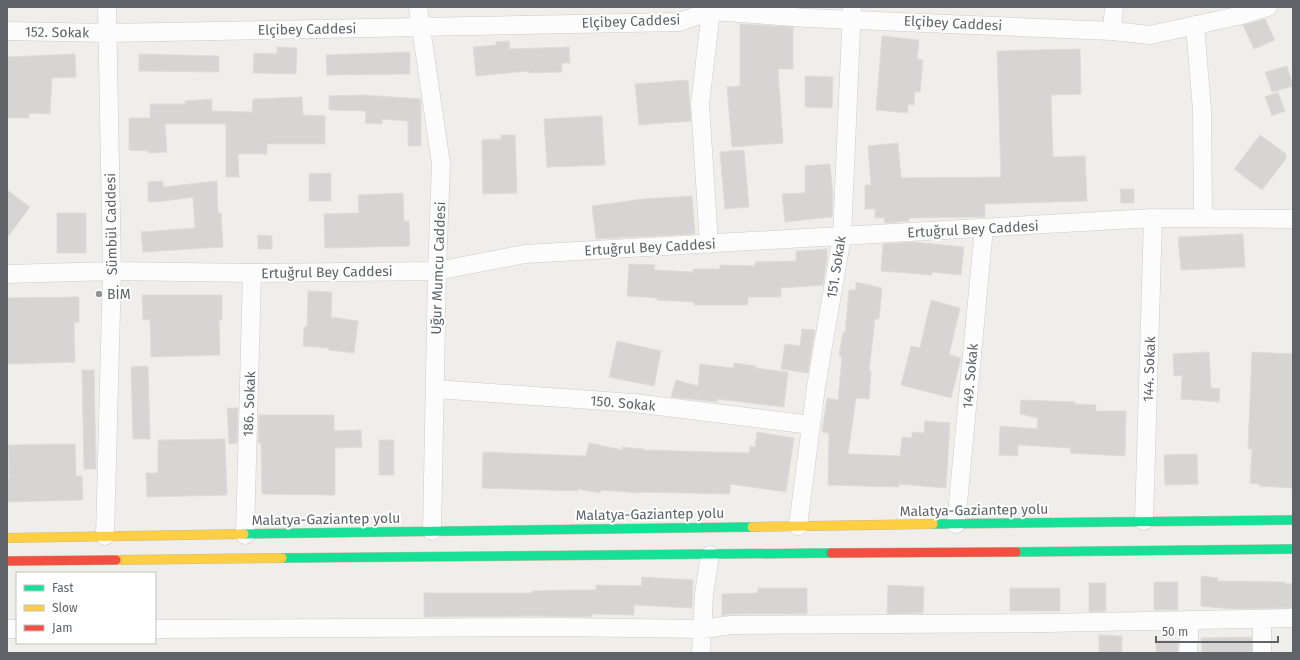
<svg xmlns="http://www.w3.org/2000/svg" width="1300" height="660" viewBox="0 0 1300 660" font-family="'Fira Sans',sans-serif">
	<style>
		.building { fill: #d6d5d3; stroke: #deddd9 }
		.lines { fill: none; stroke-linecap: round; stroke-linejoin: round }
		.street-casing { stroke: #cbcccc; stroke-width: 19 }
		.fast-casing { stroke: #c8b996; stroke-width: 10 }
		.slow-casing { stroke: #c8b996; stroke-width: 10 }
		.jam-casing { stroke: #c8b996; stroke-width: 10 }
		.street { stroke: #fdfcfc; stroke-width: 18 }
		.fast { stroke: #16e098; stroke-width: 9 }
		.slow { stroke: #ffcf43; stroke-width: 9 }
		.jam { stroke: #f24e42; stroke-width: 9 }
		.poi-dot { fill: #919496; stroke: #fff; stroke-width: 1.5 }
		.labels { text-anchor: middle; stroke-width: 4; stroke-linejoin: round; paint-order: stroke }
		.street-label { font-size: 14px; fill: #5f6368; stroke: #fff }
		.poi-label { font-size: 14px; fill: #5f6368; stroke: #fff; text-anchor: start }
	</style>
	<rect width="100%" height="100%" fill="#efeeea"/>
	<!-- building -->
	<path class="building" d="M 1265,19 L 1275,40 L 1254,49 L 1243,25 Z
		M 740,24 L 793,27 L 793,69 L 778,69 L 783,143 L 732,147 L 727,87 L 740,86 Z
		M 882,36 L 919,40 L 917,59 L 923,60 L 920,92 L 915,92 L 914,105 L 908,104 L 908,113 L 876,110 Z
		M 509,41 L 510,49 L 569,47 L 570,63 L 562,63 L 562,72 L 529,73 L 529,71 L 476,76 L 473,47 L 496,45 L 496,42 Z
		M 277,47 L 297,48 L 296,74 L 253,73 L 254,53 L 277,54 Z
		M 1080,49 L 1081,94 L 1051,95 L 1053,157 L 1085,156 L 1087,201 L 985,204 L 985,217 L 912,218 L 909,218 L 909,221 L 884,223 L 885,218 L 875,218 L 875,209 L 865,209 L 865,185 L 871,185 L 868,146 L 898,143 L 901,178 L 1001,177 L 997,51 Z
		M 410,52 L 410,74 L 327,75 L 326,55 Z
		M 75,54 L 76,77 L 52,78 L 50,114 L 29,113 L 29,118 L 7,118 L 7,57 Z
		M 139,54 L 219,56 L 219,72 L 139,71 Z
		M 1287,66 L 1293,86 L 1272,92 L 1265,72 Z
		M 805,76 L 833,77 L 832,108 L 805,107 Z
		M 688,80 L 691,121 L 639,125 L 635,84 Z
		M 1278,92 L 1285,111 L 1272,116 L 1265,97 Z
		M 364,95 L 421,99 L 421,146 L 408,146 L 408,121 L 382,119 L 382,124 L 365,123 L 366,111 L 329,110 L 329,96 Z
		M 302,97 L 303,115 L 325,116 L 325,144 L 267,144 L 267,154 L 238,154 L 239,177 L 226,177 L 226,124 L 165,124 L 167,152 L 149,153 L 149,151 L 129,150 L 129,118 L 150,118 L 150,104 L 185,104 L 185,101 L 212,99 L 212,111 L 252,112 L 253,99 Z
		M 602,116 L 605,165 L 547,167 L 544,119 Z
		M 501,135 L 515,135 L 517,193 L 483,194 L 482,140 L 501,139 Z
		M 1260,135 L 1286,154 L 1286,159 L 1262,190 L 1234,169 Z
		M 744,150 L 749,207 L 725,209 L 720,152 Z
		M 830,164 L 833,198 L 832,217 L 785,222 L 782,194 L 805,193 L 805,166 Z
		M 331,173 L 331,201 L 309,201 L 309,174 Z
		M 163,181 L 163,187 L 217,181 L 218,213 L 221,213 L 223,247 L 143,252 L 141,232 L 195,228 L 193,197 L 164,201 L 148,202 L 148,182 Z
		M 1120,189 L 1134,189 L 1134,203 L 1121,203 Z
		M 7,190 L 30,207 L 7,238 Z
		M 403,193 L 404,221 L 409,221 L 410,246 L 325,248 L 324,214 L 359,213 L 358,195 Z
		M 692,196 L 695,234 L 596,239 L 592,206 L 643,199 Z
		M 57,213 L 86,213 L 86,253 L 57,253 Z
		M 1243,234 L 1245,267 L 1181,270 L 1178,237 Z
		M 258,235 L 272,236 L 272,249 L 258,249 Z
		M 914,242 L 964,247 L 961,275 L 932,272 L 932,275 L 881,271 L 883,244 Z
		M 827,249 L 827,259 L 823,285 L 781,288 L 781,297 L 748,297 L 748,305 L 694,305 L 694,302 L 657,300 L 657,298 L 627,296 L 629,264 L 655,265 L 654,270 L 693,272 L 693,269 L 720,269 L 720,265 L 755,266 L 755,262 L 796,261 L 796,251 Z
		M 856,282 L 882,288 L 879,319 L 875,319 L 869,371 L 871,371 L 869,399 L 856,398 L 848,454 L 900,456 L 902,437 L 912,438 L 912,432 L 924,433 L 925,421 L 950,423 L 946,488 L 899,484 L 899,487 L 828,485 L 829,433 L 822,432 L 827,398 L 838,400 L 842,357 L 839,356 L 843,332 L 845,333 L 849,290 L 856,290 Z
		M 308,291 L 332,292 L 331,317 L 358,321 L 354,353 L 329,350 L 329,348 L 303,346 L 304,327 L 307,327 Z
		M 142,295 L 222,295 L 222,320 L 219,320 L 220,355 L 151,357 L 150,320 L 143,320 Z
		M 79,297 L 79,322 L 74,323 L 75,362 L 7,364 L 7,298 Z
		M 931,300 L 960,308 L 949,355 L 961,358 L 951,398 L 901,385 L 911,346 L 920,348 Z
		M 802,329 L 815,330 L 808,373 L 781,369 L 785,344 L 800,346 Z
		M 617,341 L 661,351 L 654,386 L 609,377 Z
		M 1209,352 L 1211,388 L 1220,389 L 1219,402 L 1181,399 L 1182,376 L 1174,376 L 1173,354 Z
		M 1252,352 L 1293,354 L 1293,488 L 1259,486 L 1259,484 L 1250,483 L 1252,449 L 1248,449 Z
		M 734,363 L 756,366 L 755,368 L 788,372 L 784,407 L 717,399 L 717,402 L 671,397 L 676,380 L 698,386 L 700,364 L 733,368 Z
		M 148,366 L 150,439 L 133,439 L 131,367 Z
		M 82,370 L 94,370 L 96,469 L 84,469 Z
		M 1021,400 L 1075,402 L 1075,404 L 1096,405 L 1096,411 L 1126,411 L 1125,456 L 1070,453 L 1071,448 L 1018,445 L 1018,456 L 999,455 L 1000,426 L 1037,429 L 1038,418 L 1020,414 Z
		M 227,408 L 238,408 L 237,443 L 229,444 Z
		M 259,415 L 334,415 L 334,431 L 361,430 L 362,447 L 335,448 L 335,495 L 262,494 L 261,443 L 258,443 Z
		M 757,432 L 794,438 L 786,492 L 730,484 L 730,494 L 640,492 L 640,493 L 601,490 L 600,493 L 578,489 L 578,491 L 482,488 L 483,452 L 586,456 L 589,443 L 622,450 L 622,447 L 643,449 L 643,450 L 749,453 L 750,446 L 755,447 Z
		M 225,439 L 227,495 L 147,497 L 146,473 L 158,473 L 158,440 Z
		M 379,440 L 394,440 L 394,475 L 379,475 Z
		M 75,444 L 76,476 L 82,476 L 83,500 L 7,502 L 7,478 L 9,478 L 8,445 Z
		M 1197,454 L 1198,484 L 1165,485 L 1164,455 Z
		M 1201,576 L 1218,578 L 1217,581 L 1285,582 L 1285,584 L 1293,583 L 1293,608 L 1232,609 L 1201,606 Z
		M 642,577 L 693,580 L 692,608 L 634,605 L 634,615 L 592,614 L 592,617 L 537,616 L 424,617 L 424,593 L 532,593 L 532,591 L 567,590 L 596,590 L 596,585 L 641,586 Z
		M 1154,582 L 1178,582 L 1178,610 L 1154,610 Z
		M 1089,583 L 1106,583 L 1106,611 L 1089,612 Z
		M 888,585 L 924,587 L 923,613 L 887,614 Z
		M 758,588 L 807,588 L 807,614 L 731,614 L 722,616 L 722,594 L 758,593 Z
		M 1010,588 L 1060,588 L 1060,611 L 1010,611 Z
		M 1099,635 L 1122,636 L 1122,653 L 1099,653 Z
		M 1252,637 L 1252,653 L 1202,653 L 1201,638 Z
		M 1156,641 L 1178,641 L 1178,653 L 1156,653 Z"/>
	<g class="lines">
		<!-- street casing -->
		<g class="street-casing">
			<path id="street" d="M 418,7 L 441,164 L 437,271 L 432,531
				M 1195,25 L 1202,110 L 1203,218
				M 7,31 L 108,33 L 679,22 L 711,11 L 808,18 L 1112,31 L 1150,35 L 1242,15 L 1268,7
				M 1112,31 L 1114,7
				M 709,244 L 700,104 L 711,11
				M 7,274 L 112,271 L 252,273 L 437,271 L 525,254 L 1153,218 L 1293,219
				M 435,389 L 634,403 L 811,425
				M 1144,521 L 1153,218
				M 956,524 L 984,228
				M 798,526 L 816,387 L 842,236 L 852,7
				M 245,535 L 252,273
				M 105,536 L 112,271 L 107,7
				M 7,629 L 17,629
				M 155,629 L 558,627 L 703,629 L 731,625 L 1046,623 L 1293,618
				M 701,653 L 704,594 L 710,555
				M 1188,653 L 1190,620
				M 1262,653 L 1262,619"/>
		</g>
		<!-- fast casing -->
		<g class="fast-casing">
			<path id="fast" d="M 933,524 L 1293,520
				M 244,534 L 752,527
				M 1016,552 L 1293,549
				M 282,558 L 831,553"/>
		</g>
		<!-- slow casing -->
		<g class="slow-casing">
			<path id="slow" d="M 752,527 L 933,524
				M 7,538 L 244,534
				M 116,560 L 282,558"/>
		</g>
		<!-- jam casing -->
		<g class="jam-casing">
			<path id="jam" d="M 831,553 L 1016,552
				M 7,561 L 116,560"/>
		</g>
		<!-- street -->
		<use href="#street" class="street"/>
		<!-- fast -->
		<use href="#fast" class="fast"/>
		<!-- slow -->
		<use href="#slow" class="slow"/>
		<!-- jam -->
		<use href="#jam" class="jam"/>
	</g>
	<!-- markers -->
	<circle class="poi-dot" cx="99" cy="294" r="4"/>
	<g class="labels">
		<!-- street labels -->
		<g class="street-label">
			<text transform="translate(631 21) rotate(-2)" y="5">Elçibey Caddesi</text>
			<text transform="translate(953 23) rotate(3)" y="5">Elçibey Caddesi</text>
			<text transform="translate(307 29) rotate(-1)" y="5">Elçibey Caddesi</text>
			<text transform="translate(57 32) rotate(1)" y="5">152. Sokak</text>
			<text transform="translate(111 224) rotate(-91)" y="5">Sümbül Caddesi</text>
			<text transform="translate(973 229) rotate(-3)" y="5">Ertuğrul Bey Caddesi</text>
			<text transform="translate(650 247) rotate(-3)" y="5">Ertuğrul Bey Caddesi</text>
			<text transform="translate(836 267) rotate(-81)" y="5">151. Sokak</text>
			<text transform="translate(438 268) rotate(-88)" y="5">Uğur Mumcu Caddesi</text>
			<text transform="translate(327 272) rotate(-1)" y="5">Ertuğrul Bey Caddesi</text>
			<text transform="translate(1149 369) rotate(-88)" y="5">144. Sokak</text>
			<text transform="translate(970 376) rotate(-85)" y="5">149. Sokak</text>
			<text transform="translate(623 403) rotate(5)" y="5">150. Sokak</text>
			<text transform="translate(249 404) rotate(-88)" y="5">186. Sokak</text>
			<text transform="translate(974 510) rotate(-1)" y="5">Malatya-Gaziantep yolu</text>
			<text transform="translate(650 514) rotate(-1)" y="5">Malatya-Gaziantep yolu</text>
			<text transform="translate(326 519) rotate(-1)" y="5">Malatya-Gaziantep yolu</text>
		</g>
		<!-- poi labels -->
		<g class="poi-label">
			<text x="107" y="299">BİM</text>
		</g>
	</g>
	<!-- border -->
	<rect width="1300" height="660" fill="none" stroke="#5f6368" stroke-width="16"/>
	<!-- legend -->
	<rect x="16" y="572" width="140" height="72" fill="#ffffff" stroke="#bfc1c3"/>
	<rect x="24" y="585" width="20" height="6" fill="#16e098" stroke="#bfc1c3"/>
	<text x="52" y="592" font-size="12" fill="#5f6368">Fast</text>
	<rect x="24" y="605" width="20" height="6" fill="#ffcf43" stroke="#bfc1c3"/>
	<text x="52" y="612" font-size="12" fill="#5f6368">Slow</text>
	<rect x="24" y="625" width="20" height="6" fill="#f24e42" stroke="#bfc1c3"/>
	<text x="52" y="632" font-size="12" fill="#5f6368">Jam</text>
	<!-- scale -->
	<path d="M1156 636v6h122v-6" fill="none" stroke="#5f6368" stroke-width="2"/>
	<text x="1162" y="636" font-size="12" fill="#5f6368" stroke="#ffffff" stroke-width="3" paint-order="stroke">50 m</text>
</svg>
